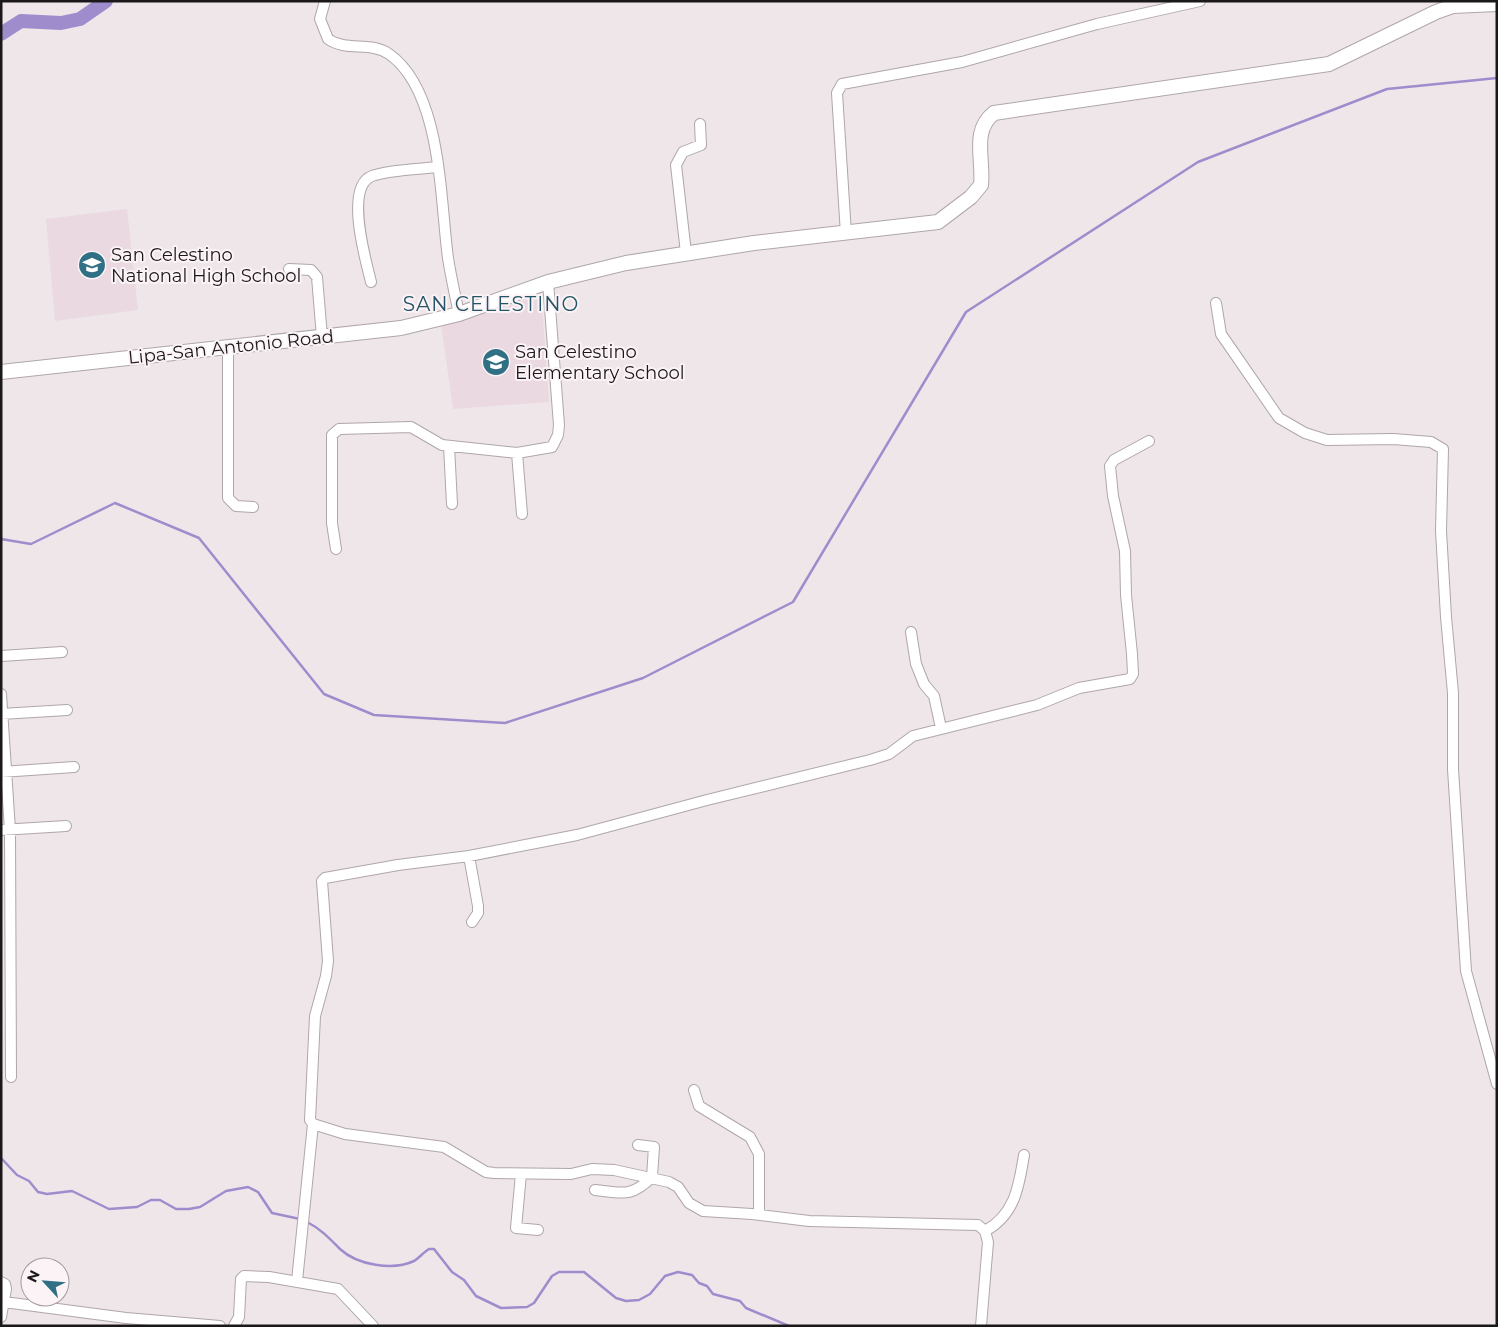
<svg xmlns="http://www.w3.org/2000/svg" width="1498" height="1327" viewBox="0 0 1498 1327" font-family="Montserrat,sans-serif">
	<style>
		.built { fill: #ead9e1 }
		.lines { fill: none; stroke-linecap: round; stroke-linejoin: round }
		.stream { stroke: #9f8ccd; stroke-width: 2.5 }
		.river { stroke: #9f8ccd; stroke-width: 14 }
		.minor-casing { stroke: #afa6ab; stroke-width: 12 }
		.major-casing { stroke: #afa6ab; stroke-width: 16 }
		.minor { stroke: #fff; stroke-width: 10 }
		.major { stroke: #fff; stroke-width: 14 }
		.labels { text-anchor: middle; stroke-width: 4; stroke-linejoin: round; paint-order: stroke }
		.poi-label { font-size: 18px; fill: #1b181a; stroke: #fcf3f7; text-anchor: start }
		.street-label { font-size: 18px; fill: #1b181a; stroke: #fcf3f7 }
		.quarter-label { font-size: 20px; letter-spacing: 1px; fill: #235565; stroke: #fcf3f7 }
	</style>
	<rect width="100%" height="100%" fill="#efe6ea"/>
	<!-- built -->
	<path class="built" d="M 127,209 L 138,310 L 55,321 L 46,219 Z
		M 541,290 L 549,402 L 453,409 L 441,323 Z"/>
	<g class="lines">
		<!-- stream -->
		<path class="stream" d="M 1,539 L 31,544 L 115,503 L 199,538 L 324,694 L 374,715 L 505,723 L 643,678 L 793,602 L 966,312 L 1198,162 L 1387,89 L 1497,78
			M 1,1158 L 17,1175 L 29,1181 L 38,1192 L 47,1194 L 72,1191 L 109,1209 L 137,1207 L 151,1200 L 160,1200 L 176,1209 L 189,1209 L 200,1207 L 226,1191 L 248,1187 L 258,1192 L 272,1213 L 300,1219
			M 307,1222 C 321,1229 330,1239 340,1249 C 357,1265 393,1271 414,1261 C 419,1258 424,1252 429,1249 L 434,1249 L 452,1272 L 464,1280 L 476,1296 L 501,1308 L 527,1307 L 534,1303 L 552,1276 L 559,1272 L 584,1272 L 616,1298 L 626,1301 L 639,1300 L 650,1294 L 665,1276 L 678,1272 L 692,1275 L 699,1283 L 707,1286 L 713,1294 L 740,1301 L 746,1308 L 789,1326"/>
		<!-- river -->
		<path class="river" d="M 1,34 L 21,21 L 61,23 L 80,19 L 106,1"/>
		<!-- minor casing -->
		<g class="minor-casing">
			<path id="minor" d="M 325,1 L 320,19 L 328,39 C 346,52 371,41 389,54 C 442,91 440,200 448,258 C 451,277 455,295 459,314
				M 846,234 L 837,93 L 842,84 L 962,62 L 1097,24 L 1200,1
				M 686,253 L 676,165 L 683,152 L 701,145 L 700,124
				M 289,269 L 311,270 L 317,277 L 322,337
				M 371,282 C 366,261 344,187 372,176 C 387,170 420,169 438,167
				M 1216,303 L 1221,334 L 1279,418 L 1305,433 L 1327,440 L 1393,439 L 1431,442 L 1443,449 L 1441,531 L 1446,617 L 1453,693 L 1453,769 L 1466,971 L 1497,1084
				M 228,348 L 228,498 L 236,506 L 253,507
				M 449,446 L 452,504
				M 517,453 L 522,514
				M 336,549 L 332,523 L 332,435 L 339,429 L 411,427 L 442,445 L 517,453 L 552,447 L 558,435 L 559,425 L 548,282
				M 911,632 L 916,664 L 924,684 L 934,696 L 941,728
				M 1,656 L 62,652
				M 1,694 L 10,830 L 11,1077
				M 1,714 L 67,710
				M 1,772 L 74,767
				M 1,830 L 66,826
				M 469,856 L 478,906 L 478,913 L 472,922
				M 694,1090 L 699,1106 L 750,1137 L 759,1154 L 759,1215
				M 313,1124 L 345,1134 L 444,1147 L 486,1172 L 494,1173 L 571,1174 L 592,1169 L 614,1170 L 669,1182 L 678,1187 L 689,1203 L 703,1211 L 752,1214 L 809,1221 L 978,1225 L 985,1231 L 988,1242 L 981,1326
				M 521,1174 L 516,1228 L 538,1230
				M 595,1190 C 622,1193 631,1198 652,1177 L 654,1147 L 638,1145
				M 985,1231 C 1015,1215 1019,1186 1024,1155
				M 297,1281 L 313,1124 L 310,1120 L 315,1016 L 326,976 L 328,961 L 322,881 L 325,878 L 398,865 L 469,856 L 577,835 L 707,800 L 870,760 L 889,754 L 913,736 L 1037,705 L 1079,688 L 1130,679 L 1133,674 L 1132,654 L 1126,595 L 1125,551 L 1113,496 L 1110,466 L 1114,460 L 1149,441
				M 1,1282 L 5,1284 L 6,1289 L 1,1317
				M 4,1302 L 126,1318 L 220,1326
				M 234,1326 L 239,1317 L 241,1279 L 244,1276 L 269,1277 L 338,1289 L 373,1326"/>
		</g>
		<!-- major casing -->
		<g class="major-casing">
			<path id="major" d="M 1,372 L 401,328 L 459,314 L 548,282 L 626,263 L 754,243 L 938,222 L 971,197 L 981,185 C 984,159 971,131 994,113 L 1329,64 L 1436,12 L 1453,6 L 1497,4"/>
		</g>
		<!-- minor -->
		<use href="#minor" class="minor"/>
		<!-- major -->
		<use href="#major" class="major"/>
	</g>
	<!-- icons -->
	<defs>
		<g id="school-disc" transform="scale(1.4375)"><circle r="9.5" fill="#307084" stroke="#fcf3f7"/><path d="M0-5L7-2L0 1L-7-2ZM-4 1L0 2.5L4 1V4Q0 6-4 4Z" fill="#fff"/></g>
	</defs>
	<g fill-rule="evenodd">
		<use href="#school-disc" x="92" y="265"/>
		<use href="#school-disc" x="496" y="362"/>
	</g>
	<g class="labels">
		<!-- poi labels -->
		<g class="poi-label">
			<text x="111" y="261">San Celestino<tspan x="111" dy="21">National High School</tspan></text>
			<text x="515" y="358">San Celestino<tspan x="515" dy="21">Elementary School</tspan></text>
		</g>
		<!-- street labels -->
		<g class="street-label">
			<text transform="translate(231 347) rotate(-6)" y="6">Lipa-San Antonio Road</text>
		</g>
		<!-- quarter labels -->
		<g class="quarter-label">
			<text x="491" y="311">SAN CELESTINO</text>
		</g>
	</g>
	<!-- border -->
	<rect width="1498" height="1327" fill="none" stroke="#1b181a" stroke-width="5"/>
	<!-- north arrow -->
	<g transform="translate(45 1282) rotate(296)"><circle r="24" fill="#fcf3f7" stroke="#a29b9f"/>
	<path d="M0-4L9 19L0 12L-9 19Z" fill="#307084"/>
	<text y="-8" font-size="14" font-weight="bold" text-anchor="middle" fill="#1b181a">N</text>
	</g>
</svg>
